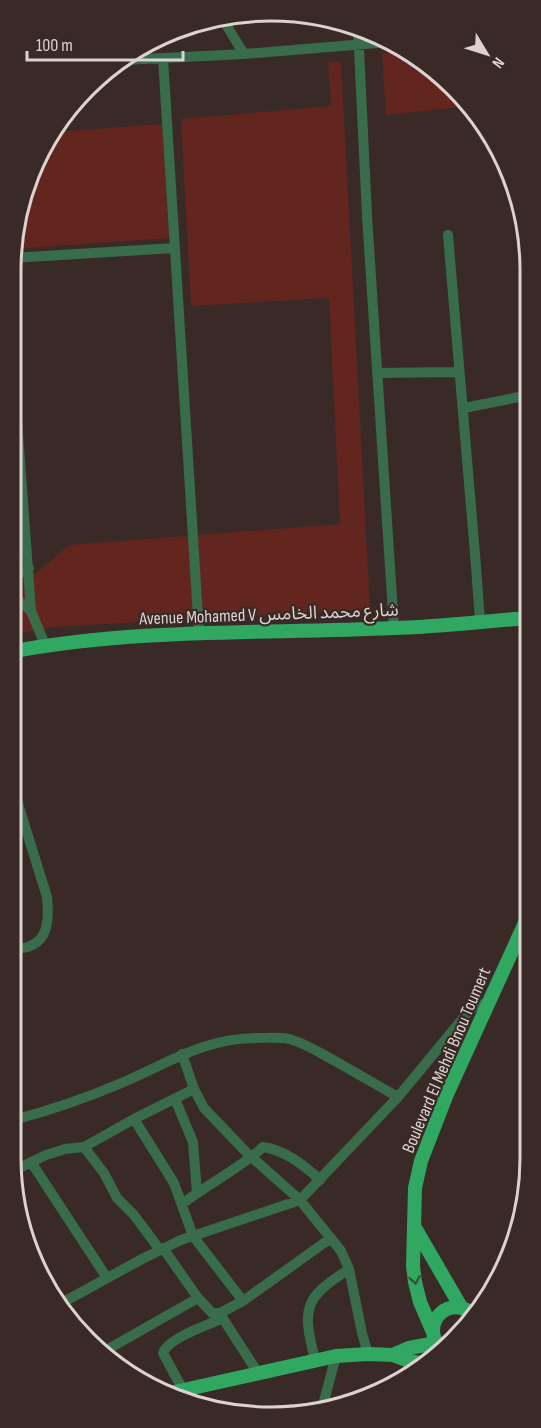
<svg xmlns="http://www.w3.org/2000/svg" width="541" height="1428" viewBox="0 0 541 1428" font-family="'Sofia Sans Condensed','Noto Sans Arabic',sans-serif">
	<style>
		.green { fill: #62261f }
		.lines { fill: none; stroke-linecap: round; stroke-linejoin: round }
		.minor { stroke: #396c4a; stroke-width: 10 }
		.major { stroke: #30a862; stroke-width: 14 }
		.oneway { stroke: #36563c }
		.labels { text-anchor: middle; stroke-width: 4.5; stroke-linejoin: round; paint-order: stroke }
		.street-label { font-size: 18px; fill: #dcd2d0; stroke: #392a27 }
		.rim { fill: none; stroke: #dcd2d0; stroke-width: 3 }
	</style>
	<rect width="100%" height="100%" fill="#392a27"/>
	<!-- green -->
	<path class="green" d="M 408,51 L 415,54 L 466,99 L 470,106 L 386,115 L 382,53 Z
		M 328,62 L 341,62 L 370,609 L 55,627 L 11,635 L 11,581 L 39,571 L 69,545 L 340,524 L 329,298 L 191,306 L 181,119 L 331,106 Z
		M 162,124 L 169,238 L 13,249 L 19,203 L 54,132 Z"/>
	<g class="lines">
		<!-- minor -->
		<path class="minor" d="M 222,18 L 244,54
			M 358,28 L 367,216 L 394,628
			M 163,58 L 199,633
			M 124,60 L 244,54 L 389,42
			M 448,235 L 476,566 L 480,622
			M 12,258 L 174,248
			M 10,325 L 31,611 L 45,645
			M 377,373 L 459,372
			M 464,408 L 529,395
			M 10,578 L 29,568
			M 10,593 L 31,611
			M 10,778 L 47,897 C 50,926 47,950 10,949
			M 182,1054 L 194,1089 L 204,1108 L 247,1153 L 300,1200 L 341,1251 L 349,1269 L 362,1333 L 368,1354
			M 175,1099 L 193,1142 L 197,1193
			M 134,1119 L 174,1183 L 193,1236 L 243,1301 L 331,1238
			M 10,1121 C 48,1111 84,1099 119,1084 C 167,1064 203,1038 257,1038 C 268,1038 279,1037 289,1039 C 305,1043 320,1053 335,1061 C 356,1073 377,1085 398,1097
			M 84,1147 L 104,1173 L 117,1198 L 134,1215 L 160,1250
			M 31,1162 L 107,1278
			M 13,1171 L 46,1155 L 65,1149 L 84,1147 L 134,1119 L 194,1089
			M 182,1204 C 208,1184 239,1169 263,1147 C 285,1150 304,1165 320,1180
			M 163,1248 L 198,1298 L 212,1313 L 220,1313 L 243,1301
			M 60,1304 L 142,1259 L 181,1240 L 300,1200 L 398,1097 L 469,1011 L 475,1006 L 489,1003
			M 220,1314 L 258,1373
			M 103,1352 L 198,1298
			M 315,1360 C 310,1338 300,1310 319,1292 C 327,1283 339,1276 349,1269
			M 183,1390 L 163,1353 C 168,1338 208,1325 223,1318
			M 321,1412 L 336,1356"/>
		<!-- major -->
		<path class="major" d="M 10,652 C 136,628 265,634 393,628 C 438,627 484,621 529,618
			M 414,1226 L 461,1307
			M 432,1330 L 420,1302 L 415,1282 L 413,1266 L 415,1188 L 421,1161 L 447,1094 L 530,912
			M 441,1349 C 417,1322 453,1291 475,1317
			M 393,1355 L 409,1348 L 436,1343
			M 170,1393 L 336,1356 L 368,1354 L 393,1355 L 409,1361 L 425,1364"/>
	</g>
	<!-- one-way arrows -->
	<defs><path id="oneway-chevron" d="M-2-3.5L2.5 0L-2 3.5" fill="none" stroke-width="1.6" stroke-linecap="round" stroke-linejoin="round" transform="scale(1.5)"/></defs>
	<use class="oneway" href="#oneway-chevron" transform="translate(415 1280) rotate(80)"/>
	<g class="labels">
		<!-- street labels -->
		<g class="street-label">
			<text transform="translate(269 614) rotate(-2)" y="6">Avenue Mohamed V شارع محمد الخامس</text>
			<text transform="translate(446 1060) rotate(-67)" y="6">Boulevard El Mehdi Bnou Toumert</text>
		</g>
	</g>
	<!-- crop -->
	<path d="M0 0H541V1428H0ZM270 21H271A249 249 0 0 1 520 270V1158A249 249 0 0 1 271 1407H270A249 249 0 0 1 21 1158V270A249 249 0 0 1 270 21Z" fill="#392a27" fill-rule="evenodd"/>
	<path class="rim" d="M270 21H271A249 249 0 0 1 520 270V1158A249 249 0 0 1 271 1407H270A249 249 0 0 1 21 1158V270A249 249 0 0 1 270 21Z"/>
	<!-- north arrow -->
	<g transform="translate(487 54) rotate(128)" stroke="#392a27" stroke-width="4.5" paint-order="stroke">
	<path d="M0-4.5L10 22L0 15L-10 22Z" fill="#dcd2d0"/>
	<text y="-9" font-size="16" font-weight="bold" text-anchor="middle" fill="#dcd2d0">N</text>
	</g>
	<!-- scale -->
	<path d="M27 51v9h156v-9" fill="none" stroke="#dcd2d0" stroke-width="3"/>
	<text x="36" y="51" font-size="18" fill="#dcd2d0" stroke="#392a27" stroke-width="4.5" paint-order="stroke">100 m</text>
</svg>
